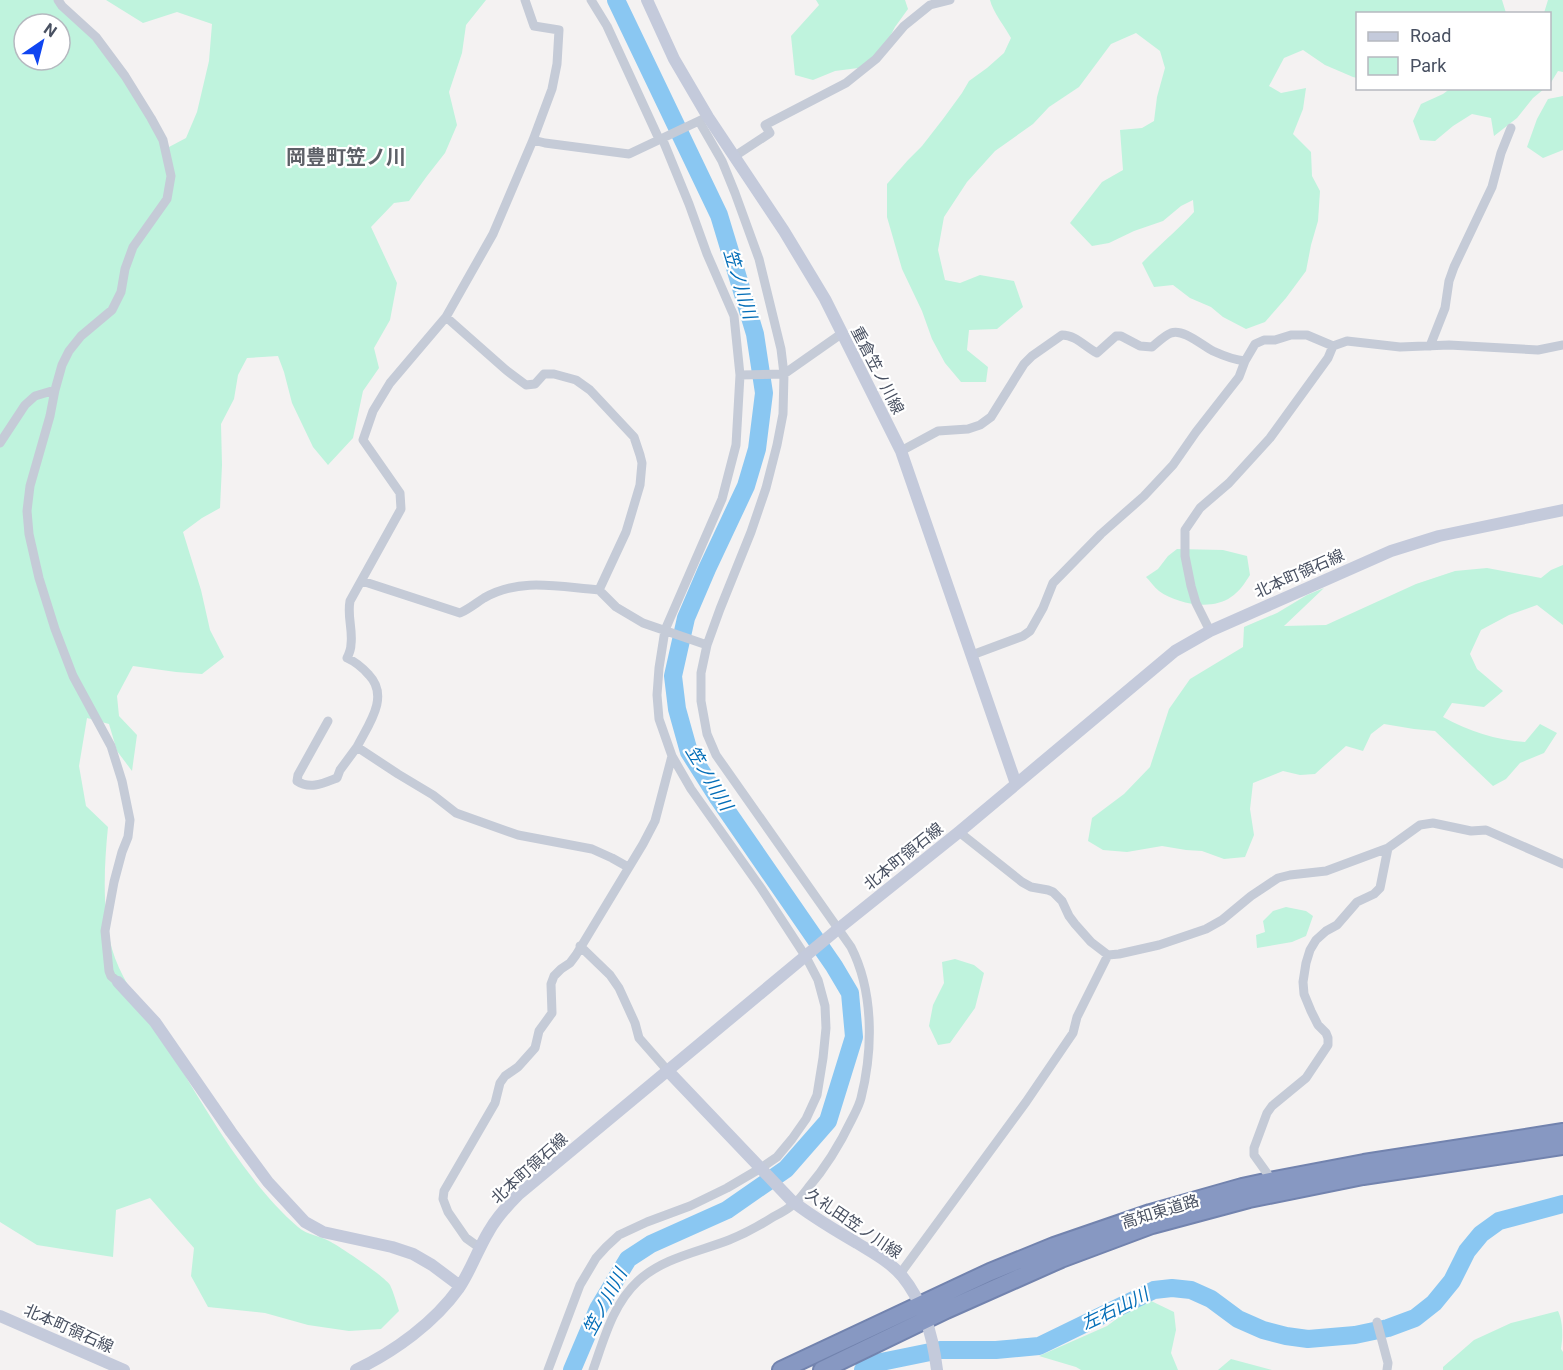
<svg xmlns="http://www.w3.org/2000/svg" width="1563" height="1370" viewBox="0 0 1563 1370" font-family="Roboto,'Noto Sans JP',sans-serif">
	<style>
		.green { fill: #bff3dd; fill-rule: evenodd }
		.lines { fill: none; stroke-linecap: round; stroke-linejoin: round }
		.river { stroke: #8ac7f2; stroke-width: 18 }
		.highway-casing { stroke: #7283ae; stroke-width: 20 }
		.street { stroke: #c5cbd7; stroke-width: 9 }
		.secondary { stroke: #c4cadb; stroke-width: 12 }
		.highway { stroke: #8798c2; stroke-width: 16 }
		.labels { text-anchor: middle; stroke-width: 4.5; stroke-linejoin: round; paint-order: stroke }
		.street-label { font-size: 16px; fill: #485061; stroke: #fff }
		.water-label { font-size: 18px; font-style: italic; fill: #046eb8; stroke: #fff }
		.quarter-label { font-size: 20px; font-weight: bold; fill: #5d6067; stroke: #fff }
	</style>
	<rect width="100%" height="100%" fill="#f4f2f2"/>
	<!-- green -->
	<path class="green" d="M 0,0 L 56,0 L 133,83 L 169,147 L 186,138 L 197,112 L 209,61 L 212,24 L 177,12 L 143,23 L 106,0 L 486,0 L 466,25 L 462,53 L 449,92 L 457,125 L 445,153 L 427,176 L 409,201 L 394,203 L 371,227 L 397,283 L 390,320 L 374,348 L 379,368 L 363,391 L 353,438 L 328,465 L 313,447 L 292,403 L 284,372 L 278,356 L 247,358 L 238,375 L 234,399 L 221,424 L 222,465 L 220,508 L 202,518 L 183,532 L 201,590 L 210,630 L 224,657 L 202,674 L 176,672 L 133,666 L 117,696 L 119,716 L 137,735 L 132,771 L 117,751 L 109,724 L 87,718 L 79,766 L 86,806 L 108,827 C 104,866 102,911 112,949 C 122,983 145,1010 163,1040 C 202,1101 243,1180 298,1227 C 307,1235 321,1236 331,1242 C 342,1248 385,1277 390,1285 C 394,1293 396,1302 399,1311 L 381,1329 L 349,1331 L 308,1325 L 265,1313 L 208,1307 L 191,1276 L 194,1248 L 150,1198 L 116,1210 L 113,1257 L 37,1245 L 0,1222 ZM 24,24 L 60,24 L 60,60 L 24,60 Z
		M 816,0 L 905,0 L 908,9 L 895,27 L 884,48 L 866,67 L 835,71 L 813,80 L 795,75 L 791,36 L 819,5 Z
		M 990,0 L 1502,0 L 1506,13 L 1358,14 L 1357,78 L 1353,77 L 1325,65 L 1303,50 L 1284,58 L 1269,86 L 1281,93 L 1306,88 L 1303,109 L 1293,134 L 1311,152 L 1312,176 L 1320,191 L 1318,221 L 1311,245 L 1306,271 L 1286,298 L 1265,322 L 1246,329 L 1223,317 L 1211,307 L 1190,298 L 1173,285 L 1154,287 L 1142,263 C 1159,245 1178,230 1194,212 L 1193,200 L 1181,206 L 1163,221 L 1134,231 L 1109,243 L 1092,246 L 1070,223 L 1102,182 L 1123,170 L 1120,130 L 1142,128 L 1154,121 L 1157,97 L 1165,68 L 1160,51 L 1136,33 L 1111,44 L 1079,87 L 1049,107 L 1033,124 L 995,151 L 967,182 L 944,217 L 938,250 L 945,280 L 960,283 L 980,275 L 1014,281 L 1023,307 L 997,329 L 969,330 L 967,350 L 988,367 L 986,382 L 961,382 L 945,363 L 932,339 L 922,311 L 902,269 L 887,217 L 887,184 L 908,160 L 922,146 L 943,119 L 962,93 L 969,81 L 987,68 L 1004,53 L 1011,38 C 1005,27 993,12 990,0 Z
		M 1548,0 L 1563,0 L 1563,72 L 1558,71 L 1550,84 L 1550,14 L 1544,13 Z
		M 1451,88 L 1544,88 L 1544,89 L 1533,98 L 1517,118 L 1494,136 L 1491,118 L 1472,114 L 1453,126 L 1435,141 L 1420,140 L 1413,121 L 1421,104 L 1443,94 Z
		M 1563,96 L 1563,150 L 1543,158 L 1527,147 L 1537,119 L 1548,99 Z
		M 1177,549 L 1223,550 L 1247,556 L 1250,575 C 1245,583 1239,592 1231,597 C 1212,611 1177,604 1159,591 C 1154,587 1150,581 1146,577 L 1158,569 L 1168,556 Z
		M 1563,565 L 1563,625 L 1537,605 L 1509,615 L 1481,630 L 1470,654 L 1477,669 L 1503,691 L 1484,707 L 1452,703 L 1443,717 C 1468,731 1496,740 1525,742 L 1540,724 L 1557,733 L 1544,753 L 1520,763 L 1506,779 L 1493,786 L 1435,731 L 1414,729 L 1384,724 L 1371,734 L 1363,751 L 1346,746 L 1315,774 L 1300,775 L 1283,771 L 1253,783 L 1250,809 L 1254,835 L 1245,857 L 1224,859 L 1202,851 L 1186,850 L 1162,846 L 1127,852 L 1103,850 L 1088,841 L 1092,818 L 1124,794 L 1150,767 L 1169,709 L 1190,679 L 1243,647 L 1244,627 L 1277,613 L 1307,595 L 1324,588 L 1284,626 L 1326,625 L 1416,584 L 1455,571 L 1487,568 L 1541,578 L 1551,570 Z
		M 1286,907 L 1306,911 L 1313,916 L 1306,936 L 1292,942 L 1257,948 L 1256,935 L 1265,932 L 1263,921 L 1273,911 Z
		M 955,959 L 974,965 L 984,973 L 975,1008 L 950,1043 L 938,1045 L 929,1026 L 933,1005 L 944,983 L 942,962 Z
		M 1145,1298 L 1174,1312 L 1176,1330 L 1171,1353 L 1178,1370 L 1081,1370 L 1076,1367 L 1039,1356 L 1107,1326 Z
		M 1558,1311 C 1563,1321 1563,1337 1561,1349 L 1563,1352 L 1563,1370 L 1443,1370 L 1443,1367 L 1474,1340 L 1511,1323 Z
		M 1231,1359 L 1272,1370 L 1218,1370 Z"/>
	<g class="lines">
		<!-- river -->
		<path class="river" d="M 572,1370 L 598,1309 L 628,1259 L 651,1244 L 727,1210 L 786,1169 L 828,1121 L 854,1037 L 850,993 L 834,966 L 718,798 L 689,752 L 677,709 L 673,676 L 686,618 L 707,569 L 746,486 L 757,449 L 764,393 L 755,334 L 719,215 L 616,0
			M 863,1370 L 881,1362 L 940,1350 L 996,1350 L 1039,1346 L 1154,1290 L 1172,1288 L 1191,1290 L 1211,1299 L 1238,1319 L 1263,1330 L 1286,1336 L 1308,1339 L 1355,1335 L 1388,1328 L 1415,1318 L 1434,1303 L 1452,1281 L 1467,1251 L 1481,1234 L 1499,1221 L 1563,1204"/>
		<!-- highway casing -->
		<g class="highway-casing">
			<path id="highway" d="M 781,1370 L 990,1272 L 1054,1246 L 1150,1213 L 1242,1187 L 1270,1181 L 1364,1163 L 1563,1132
				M 822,1370 L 946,1310 L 1061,1259 L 1152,1225 L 1249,1199 L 1363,1176 L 1563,1146"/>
		</g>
		<!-- street -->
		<path class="street" d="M 58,0 L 62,6 L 96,37 L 125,76 L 151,118 L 163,140 L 171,176 L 167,199 L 133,247 L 125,269 L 121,292 L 112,310 L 81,336 L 69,351 L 62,365 L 55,390 L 50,416 L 30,486 L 27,511 L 29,534 L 39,578 L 55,629 L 73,676 L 111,746 L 122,781 L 130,820 L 128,837 L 122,852 L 114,882 L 105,931 L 109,971 L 111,976 L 118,982
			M 525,0 L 534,26 L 559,30 L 557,64 L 552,89 L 533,140 L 493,234 L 446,317 L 390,383 L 373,411 L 363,440 L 400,493 L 401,509 L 350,601 C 347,617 353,629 351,644 C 351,649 349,654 347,658 C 356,662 362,667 369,675 C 390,697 368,725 357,747 L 398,774 L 433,795 L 456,813 L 518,835 L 592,849 L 612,858 L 628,867
			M 591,0 L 607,26 L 659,139
			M 533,140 L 545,143 L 629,154 L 703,119
			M 735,156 L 770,133 L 765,125 L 846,83 L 876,59 L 904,26 L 930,5 L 950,0
			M 446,317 L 506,370 L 526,385 L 535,384 L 544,374 L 554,374 L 576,380 L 590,390 L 634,437 L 640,455 L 642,463 L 640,485 L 626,532 L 599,590
			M 1430,346 L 1445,308 L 1449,281 L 1454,267 L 1492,187 L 1501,153 L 1511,128
			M 740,375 L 784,374 L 841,334
			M 0,443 L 25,405 L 35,396 L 55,390
			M 901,451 L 938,431 L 968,429 L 980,425 L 991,417 L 1024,364 L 1032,356 L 1062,335 C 1076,335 1085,347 1097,353 L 1116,336 L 1121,336 L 1140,346 L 1152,347 C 1157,343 1165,335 1171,333 C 1183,328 1203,346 1213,351 C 1224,356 1234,360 1245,361
			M 362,581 L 460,613 C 469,609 476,603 484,598 C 521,577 559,587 599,590 L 616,607 L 643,623 L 707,645
			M 1210,631 L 1196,603 L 1191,586 L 1185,556 L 1185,530 L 1200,508 L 1229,483 L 1270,438 L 1328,358 L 1333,346 L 1347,341 L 1400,347 L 1449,345 L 1538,350 L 1563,345
			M 972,655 L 1023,636 L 1030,631 L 1043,608 L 1053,583 L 1101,534 L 1144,496 L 1173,465 L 1196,432 L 1239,377 L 1245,361 L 1255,344 L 1264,340 L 1275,340 L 1291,335 L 1307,335 L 1333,346
			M 328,721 L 298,775 L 297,781 C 310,790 324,783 337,778 L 340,770 L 357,747
			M 959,832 L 1022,882 L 1031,887 L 1048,890 L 1053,892 L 1062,901 L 1069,916 L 1075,924 L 1091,942 L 1108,955 L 1119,954 L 1159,945 L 1206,929 L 1222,920 L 1251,896 L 1278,878 L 1290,875 L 1326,871 L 1388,848 L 1420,825 L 1433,823 L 1471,831 L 1486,830 L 1563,864
			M 580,946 L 610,975 L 619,988 L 635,1023 L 639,1038 L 668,1071
			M 1270,1181 L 1269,1176 L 1254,1155 L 1254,1148 L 1267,1113 L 1272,1106 L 1306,1078 L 1328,1045 L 1328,1038 L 1326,1033 L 1318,1025 L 1311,1011 L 1304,994 L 1303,982 L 1306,963 L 1310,950 L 1316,940 L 1326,931 L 1337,925 L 1357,902 L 1374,894 L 1380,888 L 1388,848
			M 480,1248 L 466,1238 L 448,1212 L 443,1199 L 444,1191 L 495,1103 L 500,1083 L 505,1076 L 518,1067 L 535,1048 L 539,1031 L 552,1013 L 551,984 L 554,976 L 561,969 L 570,963 L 576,955 L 643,844 L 655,821 L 672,756
			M 900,1274 L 1026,1102 L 1073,1033 L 1077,1017 L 1108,955
			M 1377,1322 L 1388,1363 L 1387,1370
			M 548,1370 L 580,1285 L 596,1258 L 606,1247 L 619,1235 L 647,1222 L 690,1206 L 727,1188 L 761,1168 L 777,1157 L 792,1139 L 806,1119 L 817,1095 L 823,1058 L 826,1028 L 825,1006 L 818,980 L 806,957 L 761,888 L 691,789 L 672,756 L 659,719 L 657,695 L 659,668 L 665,630 L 722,499 L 736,445 L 740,375 L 734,316 L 707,254 L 689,204 L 662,138
			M 593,1370 C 604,1339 613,1304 638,1281 C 663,1258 698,1252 729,1240 C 744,1234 759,1226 773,1217 C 781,1213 790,1208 796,1202 C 801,1198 804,1193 808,1188 C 826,1167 840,1144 852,1119 C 855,1113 859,1106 861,1098 C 873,1050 874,992 851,947 L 716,755 L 707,734 L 701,701 L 701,673 L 707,645 L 720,609 L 751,532 L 766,488 L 777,445 L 783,414 L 784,374 L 781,349 L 759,259 L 735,193 L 722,161 L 699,121"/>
		<!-- secondary -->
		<path class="secondary" d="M 647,0 L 674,59 L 708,117 L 784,231 L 825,299 L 901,451 L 1016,784
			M 118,982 L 155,1022 L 231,1132 L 268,1182 L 305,1222 L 323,1232 L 392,1247 L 413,1254 L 432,1265 L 460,1286
			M 668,1071 L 791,1200 C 812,1217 835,1230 857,1243 C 873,1253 890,1262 902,1276 C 924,1303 933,1336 937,1370
			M 0,1316 L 124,1370
			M 356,1370 C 395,1351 434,1323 459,1288 C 471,1270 478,1249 489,1231 C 497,1217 507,1206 518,1195 L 838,929 L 959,832 L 1175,651 L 1210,631 L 1391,551 L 1439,536 L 1563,510"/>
		<!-- highway -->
		<use href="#highway" class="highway"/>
	</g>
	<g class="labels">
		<!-- street labels -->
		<g class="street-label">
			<text transform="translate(878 370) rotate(63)" y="6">重倉笠ノ川線</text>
			<text transform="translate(1299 573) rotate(-24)" y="6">北本町領石線</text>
			<text transform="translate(903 856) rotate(-39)" y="6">北本町領石線</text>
			<text transform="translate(529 1168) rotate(-42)" y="6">北本町領石線</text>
			<text transform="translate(1160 1211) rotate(-17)" y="6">高知東道路</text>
			<text transform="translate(854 1223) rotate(34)" y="6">久礼田笠ノ川線</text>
			<text transform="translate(69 1328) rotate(24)" y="6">北本町領石線</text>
		</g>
		<!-- water labels -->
		<g class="water-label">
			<text transform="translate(740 284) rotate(73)" y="6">笠ノ川川</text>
			<text transform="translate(709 778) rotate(59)" y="6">笠ノ川川</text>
			<text transform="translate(605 1302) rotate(-62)" y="6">笠ノ川川</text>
			<text transform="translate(1115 1309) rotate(-26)" y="6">左右山川</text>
		</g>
		<!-- quarter labels -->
		<g class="quarter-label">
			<text x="346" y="164">岡豊町笠ノ川</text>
		</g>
	</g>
	<!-- legend -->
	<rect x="1356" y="12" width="195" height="78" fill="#ffffff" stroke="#b6b9c0" stroke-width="1.5"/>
	<rect x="1368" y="32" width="30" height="9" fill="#c4cadb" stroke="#b6b9c0" stroke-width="1.5"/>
	<text x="1410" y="42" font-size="18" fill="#485061">Road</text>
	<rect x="1368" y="57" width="30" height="18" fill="#bff3dd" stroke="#b6b9c0" stroke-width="1.5"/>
	<text x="1410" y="72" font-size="18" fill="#485061">Park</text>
	<!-- north arrow -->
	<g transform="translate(42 42) rotate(35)"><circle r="28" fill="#ffffff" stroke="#b6b9c0" stroke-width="1.5"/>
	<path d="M0-4.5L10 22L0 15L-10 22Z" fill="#0f45f1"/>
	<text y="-9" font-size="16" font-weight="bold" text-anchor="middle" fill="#485061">N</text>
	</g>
</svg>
